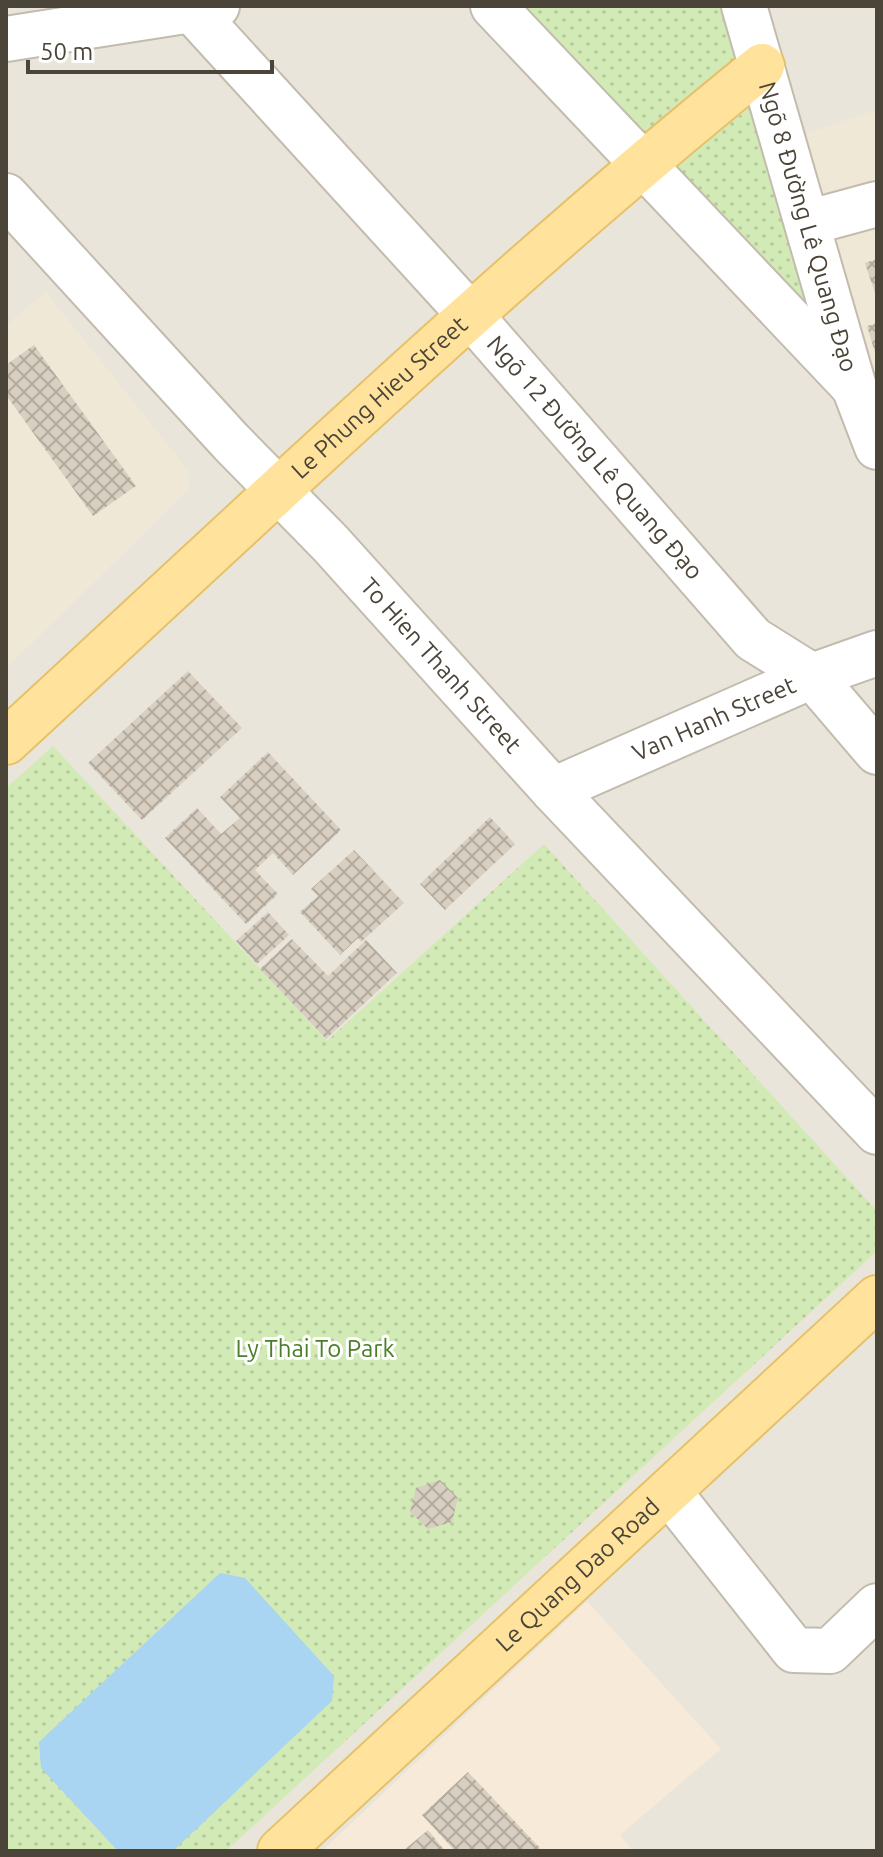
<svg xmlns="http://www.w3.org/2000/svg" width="883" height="1857" viewBox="0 0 883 1857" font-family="Ubuntu,sans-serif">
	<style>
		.residential { fill: #eae5da }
		.commercial { fill: #f7ead8 }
		.education { fill: #efe8d6 }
		.grass { fill: url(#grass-dots) }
		.water { fill: #a9d4f2 }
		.building { fill: url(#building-cross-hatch) }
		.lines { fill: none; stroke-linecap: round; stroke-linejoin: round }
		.minor-casing { stroke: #c2bbae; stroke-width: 48 }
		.major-casing { stroke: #e6c16a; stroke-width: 48 }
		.minor { stroke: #fff; stroke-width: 44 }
		.major { stroke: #ffe39c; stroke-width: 44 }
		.labels { text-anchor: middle; stroke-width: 6; stroke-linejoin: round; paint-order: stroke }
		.street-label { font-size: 24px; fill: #4b4439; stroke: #fff }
		.park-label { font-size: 24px; fill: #4a7f2a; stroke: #fff }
	</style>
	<defs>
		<pattern id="grass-dots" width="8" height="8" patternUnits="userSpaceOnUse" patternTransform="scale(2)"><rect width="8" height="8" fill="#d2eab5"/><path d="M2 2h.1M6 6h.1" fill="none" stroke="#b6ca9c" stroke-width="1.8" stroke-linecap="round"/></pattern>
		<pattern id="building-cross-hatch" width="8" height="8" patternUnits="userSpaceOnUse" patternTransform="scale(2)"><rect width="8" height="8" fill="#d8cfc1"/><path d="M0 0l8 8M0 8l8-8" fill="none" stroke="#b1aa9e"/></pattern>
	</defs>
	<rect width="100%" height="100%" fill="#f6f3ec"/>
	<!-- residential -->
	<path class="residential" d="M 6,6 L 877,6 L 877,1851 L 6,1851 Z"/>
	<!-- commercial -->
	<path class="commercial" d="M 587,1601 L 721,1749 L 620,1835 L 633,1851 L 322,1851 Z"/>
	<!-- education -->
	<path class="education" d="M 877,110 L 877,391 L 803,135 Z
		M 46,292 L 188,470 L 189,489 L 6,669 L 6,325 Z"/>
	<!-- grass -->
	<path class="grass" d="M 505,6 L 736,6 L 750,52 L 647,140 Z
		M 759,101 L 813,310 L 669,169 Z
		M 53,746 L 327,1041 L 544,844 L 877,1211 L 877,1251 L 226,1851 L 6,1851 L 6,788 Z"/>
	<!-- water -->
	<path class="water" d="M 220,1573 L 245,1578 L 334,1676 L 332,1701 L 173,1851 L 118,1851 L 41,1768 L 39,1742 Z"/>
	<!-- building -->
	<path class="building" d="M 877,259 L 877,296 L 876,296 L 865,263 Z
		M 877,323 L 877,355 L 876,356 L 867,326 Z
		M 34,345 L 136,486 L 93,516 L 6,395 L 6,365 Z
		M 188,671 L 242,728 L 142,820 L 88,763 Z
		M 268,752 L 341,830 L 293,875 L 273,853 L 255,870 L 278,894 L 246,924 L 165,838 L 197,808 L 221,834 L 240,818 L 220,797 Z
		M 490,817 L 515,844 L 445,910 L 420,884 Z
		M 354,850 L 404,903 L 361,942 L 358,938 L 340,955 L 300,912 L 318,896 L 311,889 Z
		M 268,912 L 289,935 L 257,964 L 236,941 Z
		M 292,939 L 328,976 L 366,940 L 397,973 L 326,1039 L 260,969 Z
		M 440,1480 L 458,1498 L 452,1522 L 428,1529 L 410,1512 L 416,1488 Z
		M 468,1772 L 540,1848 L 537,1851 L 455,1851 L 422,1815 Z
		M 428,1830 L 445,1851 L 403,1851 Z"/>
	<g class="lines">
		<!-- minor casing -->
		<g class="minor-casing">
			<g id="minor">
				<path id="s1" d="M 188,6 L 471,316 L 753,639 L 812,676 L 877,752"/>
				<path d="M 493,6 L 854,387"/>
				<path id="s2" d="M 744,6 L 854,387 L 877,447"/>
				<path d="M 6,39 L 217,6"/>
				<path id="s3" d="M 6,196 L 231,442 L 330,543 L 553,790 L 877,1132"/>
				<path d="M 807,223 L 877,204"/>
				<path id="s4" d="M 553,790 L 812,676 L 877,653"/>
				<path d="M 669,1492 L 794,1650 L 830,1651 L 877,1606"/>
			</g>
		</g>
		<!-- major casing -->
		<g class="major-casing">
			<g id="major">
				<path id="s5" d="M 6,742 C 255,513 500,278 762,66"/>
				<path id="s6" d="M 280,1851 L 877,1298"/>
			</g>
		</g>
		<!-- minor -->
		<use href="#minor" class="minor"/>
		<!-- major -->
		<use href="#major" class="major"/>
	</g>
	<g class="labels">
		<!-- street labels -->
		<g class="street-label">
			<text dy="8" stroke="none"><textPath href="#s2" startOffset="230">Ngõ 8 Đường Lê Quang Đạo</textPath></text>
			<text dy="8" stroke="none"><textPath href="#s5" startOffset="508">Le Phung Hieu Street</textPath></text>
			<text dy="8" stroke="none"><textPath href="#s1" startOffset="608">Ngõ 12 Đường Lê Quang Đạo</textPath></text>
			<text dy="8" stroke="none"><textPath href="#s3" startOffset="640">To Hien Thanh Street</textPath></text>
			<text dy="8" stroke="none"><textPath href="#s4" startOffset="176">Van Hanh Street</textPath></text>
			<text dy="8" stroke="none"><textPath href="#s6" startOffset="406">Le Quang Dao Road</textPath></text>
		</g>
		<!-- park labels -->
		<g class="park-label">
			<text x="315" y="1357">Ly Thai To Park</text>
		</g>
	</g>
	<!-- border -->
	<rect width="883" height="1857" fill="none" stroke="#4b4439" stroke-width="16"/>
	<!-- scale -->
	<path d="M28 60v12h244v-12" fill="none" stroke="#4b4439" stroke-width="4"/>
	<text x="40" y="60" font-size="24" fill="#4b4439" stroke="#ffffff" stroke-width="6" paint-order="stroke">50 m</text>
</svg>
